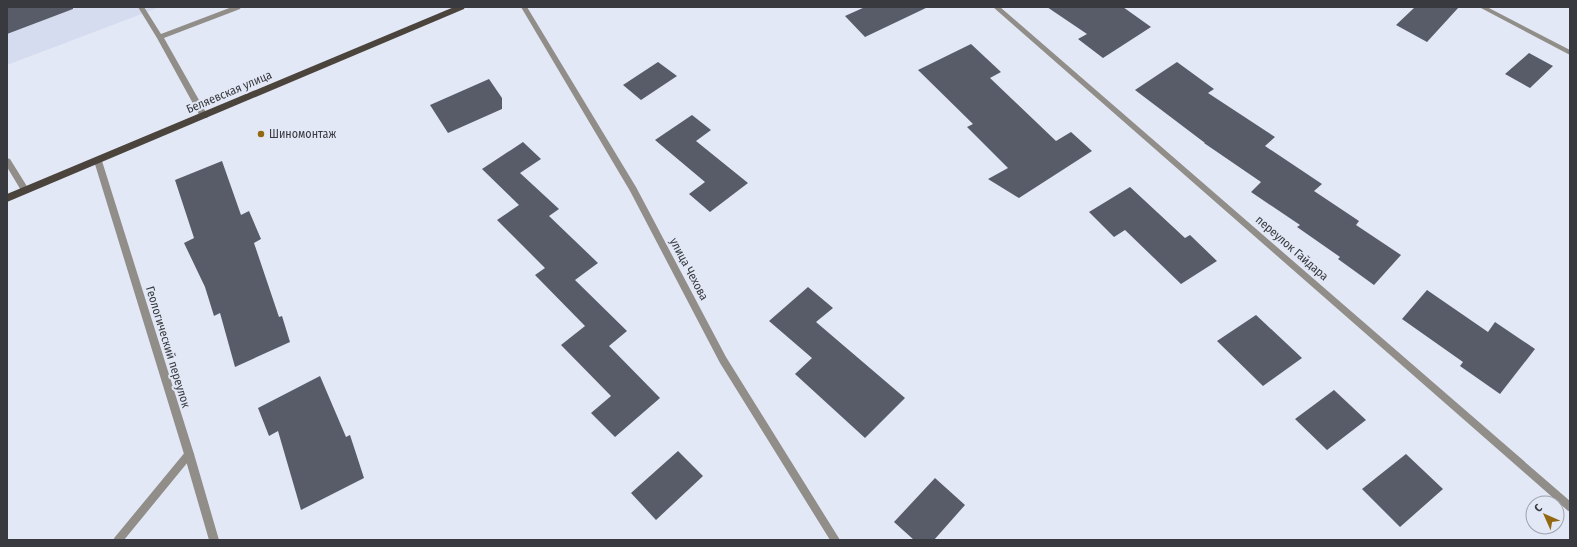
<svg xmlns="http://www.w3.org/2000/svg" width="1577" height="547" viewBox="0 0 1577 547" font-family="'Fira Sans Condensed',sans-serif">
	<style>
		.built { fill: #d5dcef }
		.building { fill: #585c68 }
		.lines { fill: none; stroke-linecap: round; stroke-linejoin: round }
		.lane { fill: #918d88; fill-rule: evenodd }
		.street { fill: #918d88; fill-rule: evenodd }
		.primary { fill: #4a443c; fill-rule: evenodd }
		.poi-dot { fill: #936812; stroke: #e3e8f6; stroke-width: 1.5 }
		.labels { text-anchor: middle; stroke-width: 4; stroke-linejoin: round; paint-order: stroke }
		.street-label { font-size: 12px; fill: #383a3f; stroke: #e3e8f6 }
		.poi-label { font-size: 12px; fill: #383a3f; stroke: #e3e8f6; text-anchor: start }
	</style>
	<rect width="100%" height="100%" fill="#e3e8f6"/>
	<!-- built -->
	<path class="built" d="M 7,7 L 160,7 L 7,65 Z"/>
	<!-- building -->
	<path class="building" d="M 7,7 L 73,7 L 73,9 L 7,34 Z
		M 865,7 L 928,7 L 865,37 L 845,16 Z
		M 1047,7 L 1123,7 L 1151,27 L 1103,58 L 1078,39 L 1087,34 Z
		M 1415,7 L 1459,7 L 1427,42 L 1396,25 Z
		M 971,44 L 1001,72 L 990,78 L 1056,141 L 1071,132 L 1092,151 L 1019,198 L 988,179 L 1008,168 L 967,127 L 973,124 L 918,70 Z
		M 1529,53 L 1553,66 L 1530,88 L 1505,74 Z
		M 658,62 L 677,76 L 641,100 L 623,85 Z
		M 1177,62 L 1214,89 L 1208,93 L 1275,137 L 1265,146 L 1322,184 L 1314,191 L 1359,221 L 1356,225 L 1401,255 L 1374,285 L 1338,259 L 1340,257 L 1297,227 L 1300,225 L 1251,192 L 1261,182 L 1204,143 L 1205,143 L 1135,90 Z
		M 489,79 L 502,98 L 502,109 L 448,133 L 430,105 Z
		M 692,115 L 711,130 L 696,141 L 748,183 L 710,212 L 689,194 L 705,182 L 655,140 Z
		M 523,142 L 541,159 L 520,173 L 559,209 L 549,216 L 598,263 L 575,280 L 627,331 L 609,346 L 660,398 L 615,437 L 591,413 L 611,396 L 561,345 L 585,326 L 535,275 L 545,268 L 497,220 L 519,205 L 482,169 Z
		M 222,161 L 241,215 L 249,211 L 261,239 L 254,243 L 279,317 L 282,316 L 290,342 L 235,367 L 220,313 L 214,316 L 205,287 L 184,243 L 194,238 L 175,180 Z
		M 1130,187 L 1185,238 L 1190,235 L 1217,261 L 1181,284 L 1125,230 L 1114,237 L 1089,212 Z
		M 808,287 L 833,308 L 816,322 L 905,398 L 865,438 L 795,374 L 812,358 L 769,321 Z
		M 1427,290 L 1488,332 L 1495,322 L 1535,349 L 1500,394 L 1460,366 L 1463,362 L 1402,319 Z
		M 1256,315 L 1302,358 L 1263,386 L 1217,341 Z
		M 320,376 L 346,437 L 350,435 L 364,478 L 301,510 L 278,431 L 269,436 L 258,408 Z
		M 1334,390 L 1366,420 L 1327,450 L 1295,419 Z
		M 678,451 L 703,476 L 656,520 L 631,493 Z
		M 1406,454 L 1443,489 L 1400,527 L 1362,489 Z
		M 935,478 L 965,505 L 934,540 L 914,540 L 894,522 Z"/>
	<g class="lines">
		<!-- lane -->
		<path class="lane" d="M 138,7 L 144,7 L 161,34 L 232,7 L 241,7 L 240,9 L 164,38 L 208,116 L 207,118 L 201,118 L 157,38 Z
			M 1479,7 L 1487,7 L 1570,50 L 1570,55 Z
			M 7,158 L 10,159 L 28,188 L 29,190 L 28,192 L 22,192 L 7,167 Z
			M 189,450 L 192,451 L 194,454 L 192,457 L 124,540 L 113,540 L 115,537 L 186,451 Z"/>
		<!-- street -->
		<path class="street" d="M 521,7 L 527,7 L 636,187 L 726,357 L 840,540 L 830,540 L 720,363 L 630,191 Z
			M 993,7 L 1000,7 L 1570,501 L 1570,512 L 1567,510 Z
			M 98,158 L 102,161 L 194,454 L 219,540 L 209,540 L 184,454 L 94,161 Z"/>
		<!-- primary -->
		<path class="primary" d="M 454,7 L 465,7 L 464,9 L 7,202 L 7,194 Z"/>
	</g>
	<!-- markers -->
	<circle class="poi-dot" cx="261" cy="134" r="4"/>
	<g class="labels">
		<!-- street labels -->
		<g class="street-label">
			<text transform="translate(229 92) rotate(-23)" y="4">Беляевская улица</text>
			<text transform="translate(1292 248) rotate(41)" y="4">переулок Гайдара</text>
			<text transform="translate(689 269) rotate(62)" y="4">улица Чехова</text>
			<text transform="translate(168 347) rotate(73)" y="4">Геологический переулок</text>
		</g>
		<!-- poi labels -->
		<g class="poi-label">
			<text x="269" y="138">Шиномонтаж</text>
		</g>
	</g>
	<!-- border -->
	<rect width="1577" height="547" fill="none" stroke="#383a3f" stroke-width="16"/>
	<!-- north arrow -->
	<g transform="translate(1545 515) rotate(315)"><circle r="19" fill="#e3e8f6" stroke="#9fa2ad"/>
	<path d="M0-3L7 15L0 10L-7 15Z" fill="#936812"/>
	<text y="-6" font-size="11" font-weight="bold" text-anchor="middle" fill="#383a3f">С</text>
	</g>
</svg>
